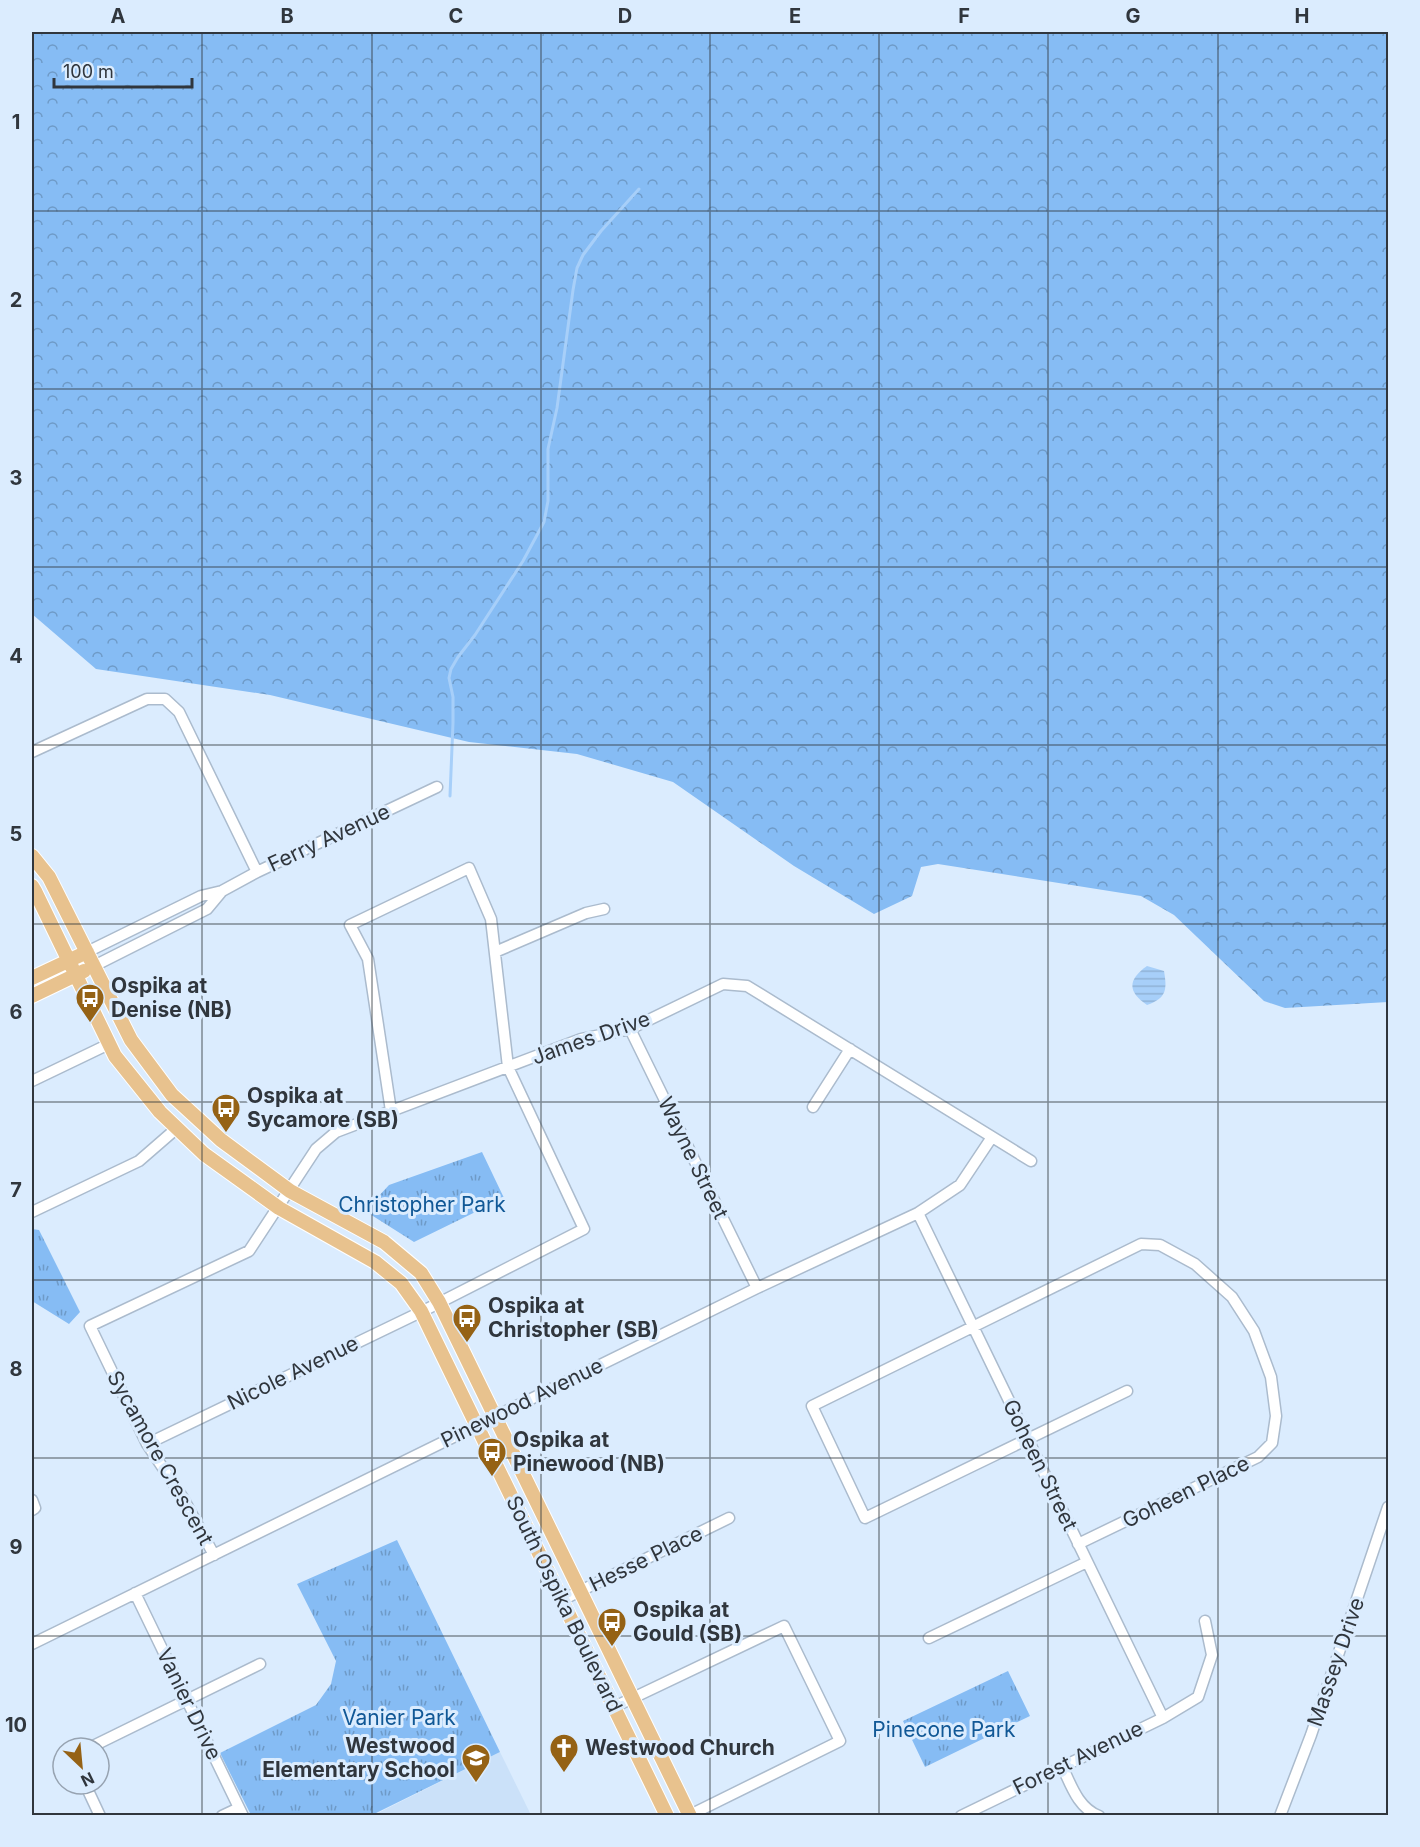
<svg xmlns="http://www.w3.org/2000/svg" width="1420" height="1847" viewBox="0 0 1420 1847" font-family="Inter,sans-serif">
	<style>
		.built { fill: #cbe1f9 }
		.grass { fill: url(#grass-tufts) }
		.forest { fill: url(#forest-crowns) }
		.water { fill: url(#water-rules) }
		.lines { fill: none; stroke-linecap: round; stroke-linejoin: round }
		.stream { stroke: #a7cff9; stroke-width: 3 }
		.minor-casing { stroke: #abbbcd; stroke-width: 13 }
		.major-casing { stroke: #fff; stroke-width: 16 }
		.minor { stroke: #fff; stroke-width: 10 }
		.major { stroke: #e8c28e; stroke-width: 14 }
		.grid { fill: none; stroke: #30363d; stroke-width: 1.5; stroke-opacity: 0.55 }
		.labels { text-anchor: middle; stroke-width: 6; stroke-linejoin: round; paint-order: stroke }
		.street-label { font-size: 21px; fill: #30363d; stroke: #dbecfe }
		.poi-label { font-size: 21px; font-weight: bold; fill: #30363d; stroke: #dbecfe; text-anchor: start }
		.park-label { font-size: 21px; fill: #115896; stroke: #dbecfe }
		.neatline { fill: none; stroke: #30363d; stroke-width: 2 }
		.grid-label { font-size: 20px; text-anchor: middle; font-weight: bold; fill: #30363d }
	</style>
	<defs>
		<pattern id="grass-tufts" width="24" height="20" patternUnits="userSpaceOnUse" patternTransform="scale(1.5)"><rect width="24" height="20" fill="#86bcf4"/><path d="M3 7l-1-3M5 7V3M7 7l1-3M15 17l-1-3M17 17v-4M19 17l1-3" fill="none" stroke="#6e9ac7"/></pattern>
		<pattern id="forest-crowns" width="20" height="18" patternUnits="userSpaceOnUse" patternTransform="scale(1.5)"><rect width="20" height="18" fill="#86bcf4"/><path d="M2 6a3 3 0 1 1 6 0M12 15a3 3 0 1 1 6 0" fill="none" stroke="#6e9ac7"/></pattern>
		<pattern id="water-rules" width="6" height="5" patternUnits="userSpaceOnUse" patternTransform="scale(1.5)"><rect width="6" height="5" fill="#a7cff9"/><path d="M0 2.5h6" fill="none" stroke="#90b2d6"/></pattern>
	</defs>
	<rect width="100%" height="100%" fill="#dbecfe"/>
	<!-- built -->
	<path class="built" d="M 500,1752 L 531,1815 L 372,1816 Z"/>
	<!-- grass -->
	<path class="grass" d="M 482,1152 L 504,1198 L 414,1242 L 365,1211 L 389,1185 Z
		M 32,1229 L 39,1230 L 80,1312 L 69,1324 L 32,1301 Z
		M 397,1540 L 500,1752 L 372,1815 L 251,1815 L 220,1753 L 316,1705 L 331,1684 L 336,1661 L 297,1584 Z
		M 1008,1671 L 1030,1716 L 925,1767 L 903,1721 Z"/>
	<!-- forest -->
	<path class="forest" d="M 32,32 L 1388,32 L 1388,1002 L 1285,1008 L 1264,1001 L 1174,915 L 1141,896 L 938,864 L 921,867 L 912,896 L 874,914 L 794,866 L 673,782 L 577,754 L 469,742 L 270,695 L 96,669 L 32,614 Z"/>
	<!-- water -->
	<path class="water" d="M 1147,966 L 1164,971 C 1167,989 1167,998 1147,1005 C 1128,992 1127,980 1147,966 Z"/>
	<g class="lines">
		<!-- stream -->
		<path class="stream" d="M 450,796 L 453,723 L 453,697 L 449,678 L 451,669 L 458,657 L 475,635 L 523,561 L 544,522 L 548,501 L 548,449 L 557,408 L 573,290 L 577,268 L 583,255 L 601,231 L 639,189"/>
		<!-- minor casing -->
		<g class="minor-casing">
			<path id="minor" d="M 32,752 L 147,699 L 165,699 L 179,712 L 257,872
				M 87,952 L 201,896 L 222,891 L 257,872 L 437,787
				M 495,952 L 586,913 L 604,909
				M 94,966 L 207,909 L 222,891
				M 630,1029 L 757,1288
				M 32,1081 L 109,1044
				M 813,1107 L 850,1049
				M 32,1212 L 139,1161 L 177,1128
				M 918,1213 L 1163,1718
				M 147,1444 L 427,1309 L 584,1229 L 508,1067 L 491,919 L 469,868 L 350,925 L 368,959 L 391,1111
				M 32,1500 L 35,1508 L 32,1510
				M 1078,1544 L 1258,1457 L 1272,1443 L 1276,1416 L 1271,1377 L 1254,1331 L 1232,1297 L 1195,1264 L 1160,1245 L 1141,1244 L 812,1406 L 865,1518 L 1127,1391
				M 214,1555 L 183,1498 L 147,1444 L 90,1326 L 249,1251 L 316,1149 L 336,1132 L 581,1039 L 630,1029 L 723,984 L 747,986 L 1031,1161
				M 135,1593 L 243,1816
				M 562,1600 L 729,1518
				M 929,1638 L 1087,1562
				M 32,1644 L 757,1288 L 918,1213 L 960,1185 L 992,1137
				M 614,1707 L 784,1626 L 840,1741 L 690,1815
				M 89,1748 L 260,1664
				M 1062,1766 C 1071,1785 1078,1808 1099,1816
				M 85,1784 L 100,1816
				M 222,1816 L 239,1808
				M 961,1816 L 1163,1718 L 1198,1697 L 1212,1655 L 1205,1621
				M 1280,1816 L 1311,1735 L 1388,1507"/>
		</g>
		<!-- major casing -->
		<g class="major-casing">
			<path id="major" d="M 32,856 L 49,877 L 131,1040 L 172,1095 L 221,1140 L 290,1191 L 384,1242 L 421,1273 L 439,1302 L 690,1816
				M 32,886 L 35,891 L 115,1056 L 160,1112 L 204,1154 L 279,1208 L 375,1262 L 401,1283 L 421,1311 L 667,1816
				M 32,978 L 87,952
				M 32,996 L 84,971"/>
		</g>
		<!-- minor -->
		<use href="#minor" class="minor"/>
		<!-- major -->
		<use href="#major" class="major"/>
	</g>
	<!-- grid -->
	<path class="grid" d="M 202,32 L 202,1816M 372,32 L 372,1816M 541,32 L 541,1816M 710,32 L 710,1816M 879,32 L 879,1816M 1048,32 L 1048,1816M 1218,32 L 1218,1816M 32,211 L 1388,211M 32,389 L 1388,389M 32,567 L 1388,567M 32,745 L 1388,745M 32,924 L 1388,924M 32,1102 L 1388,1102M 32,1280 L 1388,1280M 32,1458 L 1388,1458M 32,1636 L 1388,1636"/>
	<!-- icons -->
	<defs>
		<g id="bus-pin" transform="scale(1.5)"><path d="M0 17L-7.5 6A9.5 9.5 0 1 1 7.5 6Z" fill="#956215" stroke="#dbecfe"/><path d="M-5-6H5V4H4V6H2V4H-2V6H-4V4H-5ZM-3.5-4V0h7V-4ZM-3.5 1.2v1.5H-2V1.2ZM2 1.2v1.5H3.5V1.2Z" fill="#fff"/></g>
		<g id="church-pin" transform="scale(1.5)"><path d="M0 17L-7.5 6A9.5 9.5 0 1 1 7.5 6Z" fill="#956215" stroke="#dbecfe"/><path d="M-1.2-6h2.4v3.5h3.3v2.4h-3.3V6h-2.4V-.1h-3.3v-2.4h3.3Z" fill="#fff"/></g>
		<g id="school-pin" transform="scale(1.5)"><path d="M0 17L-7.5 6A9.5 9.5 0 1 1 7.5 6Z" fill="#956215" stroke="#dbecfe"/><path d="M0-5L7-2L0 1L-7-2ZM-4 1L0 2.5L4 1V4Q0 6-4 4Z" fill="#fff"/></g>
	</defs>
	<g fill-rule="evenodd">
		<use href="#bus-pin" x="90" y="998"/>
		<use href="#bus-pin" x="226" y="1108"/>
		<use href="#bus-pin" x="467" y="1318"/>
		<use href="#bus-pin" x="492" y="1452"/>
		<use href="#bus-pin" x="612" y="1622"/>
		<use href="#church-pin" x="564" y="1748"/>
		<use href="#school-pin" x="476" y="1758"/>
	</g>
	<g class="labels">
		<!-- street labels -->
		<g class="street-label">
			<text transform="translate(329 838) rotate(-25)" y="7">Ferry Avenue</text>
			<text transform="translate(591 1038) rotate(-19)" y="7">James Drive</text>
			<text transform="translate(693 1158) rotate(64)" y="7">Wayne Street</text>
			<text transform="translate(293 1373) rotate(-26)" y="7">Nicole Avenue</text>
			<text transform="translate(522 1403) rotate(-26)" y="7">Pinewood Avenue</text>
			<text transform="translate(160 1458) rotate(61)" y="7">Sycamore Crescent</text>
			<text transform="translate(1040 1465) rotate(64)" y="7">Goheen Street</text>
			<text transform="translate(1186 1492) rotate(-26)" y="7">Goheen Place</text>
			<text transform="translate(646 1559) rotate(-26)" y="7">Hesse Place</text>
			<text transform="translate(564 1604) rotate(64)" y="7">South Ospika Boulevard</text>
			<text transform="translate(1336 1662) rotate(-71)" y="7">Massey Drive</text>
			<text transform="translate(189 1704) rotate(64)" y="7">Vanier Drive</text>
			<text transform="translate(1078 1758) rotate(-26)" y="7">Forest Avenue</text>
		</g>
		<!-- poi labels -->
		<g class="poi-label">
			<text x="111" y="993">Ospika at<tspan x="111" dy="24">Denise (NB)</tspan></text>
			<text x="247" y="1103">Ospika at<tspan x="247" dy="24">Sycamore (SB)</tspan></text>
			<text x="488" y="1313">Ospika at<tspan x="488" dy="24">Christopher (SB)</tspan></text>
			<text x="513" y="1447">Ospika at<tspan x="513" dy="24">Pinewood (NB)</tspan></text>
			<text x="633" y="1617">Ospika at<tspan x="633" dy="24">Gould (SB)</tspan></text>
			<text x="455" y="1753" text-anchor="end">Westwood<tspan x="455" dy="24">Elementary School</tspan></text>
			<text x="585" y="1755">Westwood Church</text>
		</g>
		<!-- park labels -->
		<g class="park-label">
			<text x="422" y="1212">Christopher Park</text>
			<text x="399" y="1725">Vanier Park</text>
			<text x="944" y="1737">Pinecone Park</text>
		</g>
	</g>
	<!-- border -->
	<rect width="1420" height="1847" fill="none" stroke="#dbecfe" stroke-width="66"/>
	<!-- north arrow -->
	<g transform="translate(81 1766) rotate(154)"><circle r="28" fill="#dbecfe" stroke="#97a3b1" stroke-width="1.5"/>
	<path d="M0-4.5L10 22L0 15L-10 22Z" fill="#956215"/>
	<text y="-9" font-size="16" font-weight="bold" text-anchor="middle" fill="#30363d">N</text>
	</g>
	<!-- scale -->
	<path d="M54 78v9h138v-9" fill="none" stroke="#30363d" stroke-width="3"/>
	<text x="63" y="78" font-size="18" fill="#30363d" stroke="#dbecfe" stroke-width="4.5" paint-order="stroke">100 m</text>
	<rect x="33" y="33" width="1354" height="1781" class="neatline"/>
	<g class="grid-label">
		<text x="118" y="23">A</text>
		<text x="287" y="23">B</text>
		<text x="456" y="23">C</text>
		<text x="625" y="23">D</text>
		<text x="795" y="23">E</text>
		<text x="964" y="23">F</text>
		<text x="1133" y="23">G</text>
		<text x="1302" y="23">H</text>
		<text x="16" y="129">1</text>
		<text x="16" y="307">2</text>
		<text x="16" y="485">3</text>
		<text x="16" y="663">4</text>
		<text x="16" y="841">5</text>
		<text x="16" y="1019">6</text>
		<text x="16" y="1197">7</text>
		<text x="16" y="1376">8</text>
		<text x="16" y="1554">9</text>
		<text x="16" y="1732">10</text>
	</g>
</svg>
